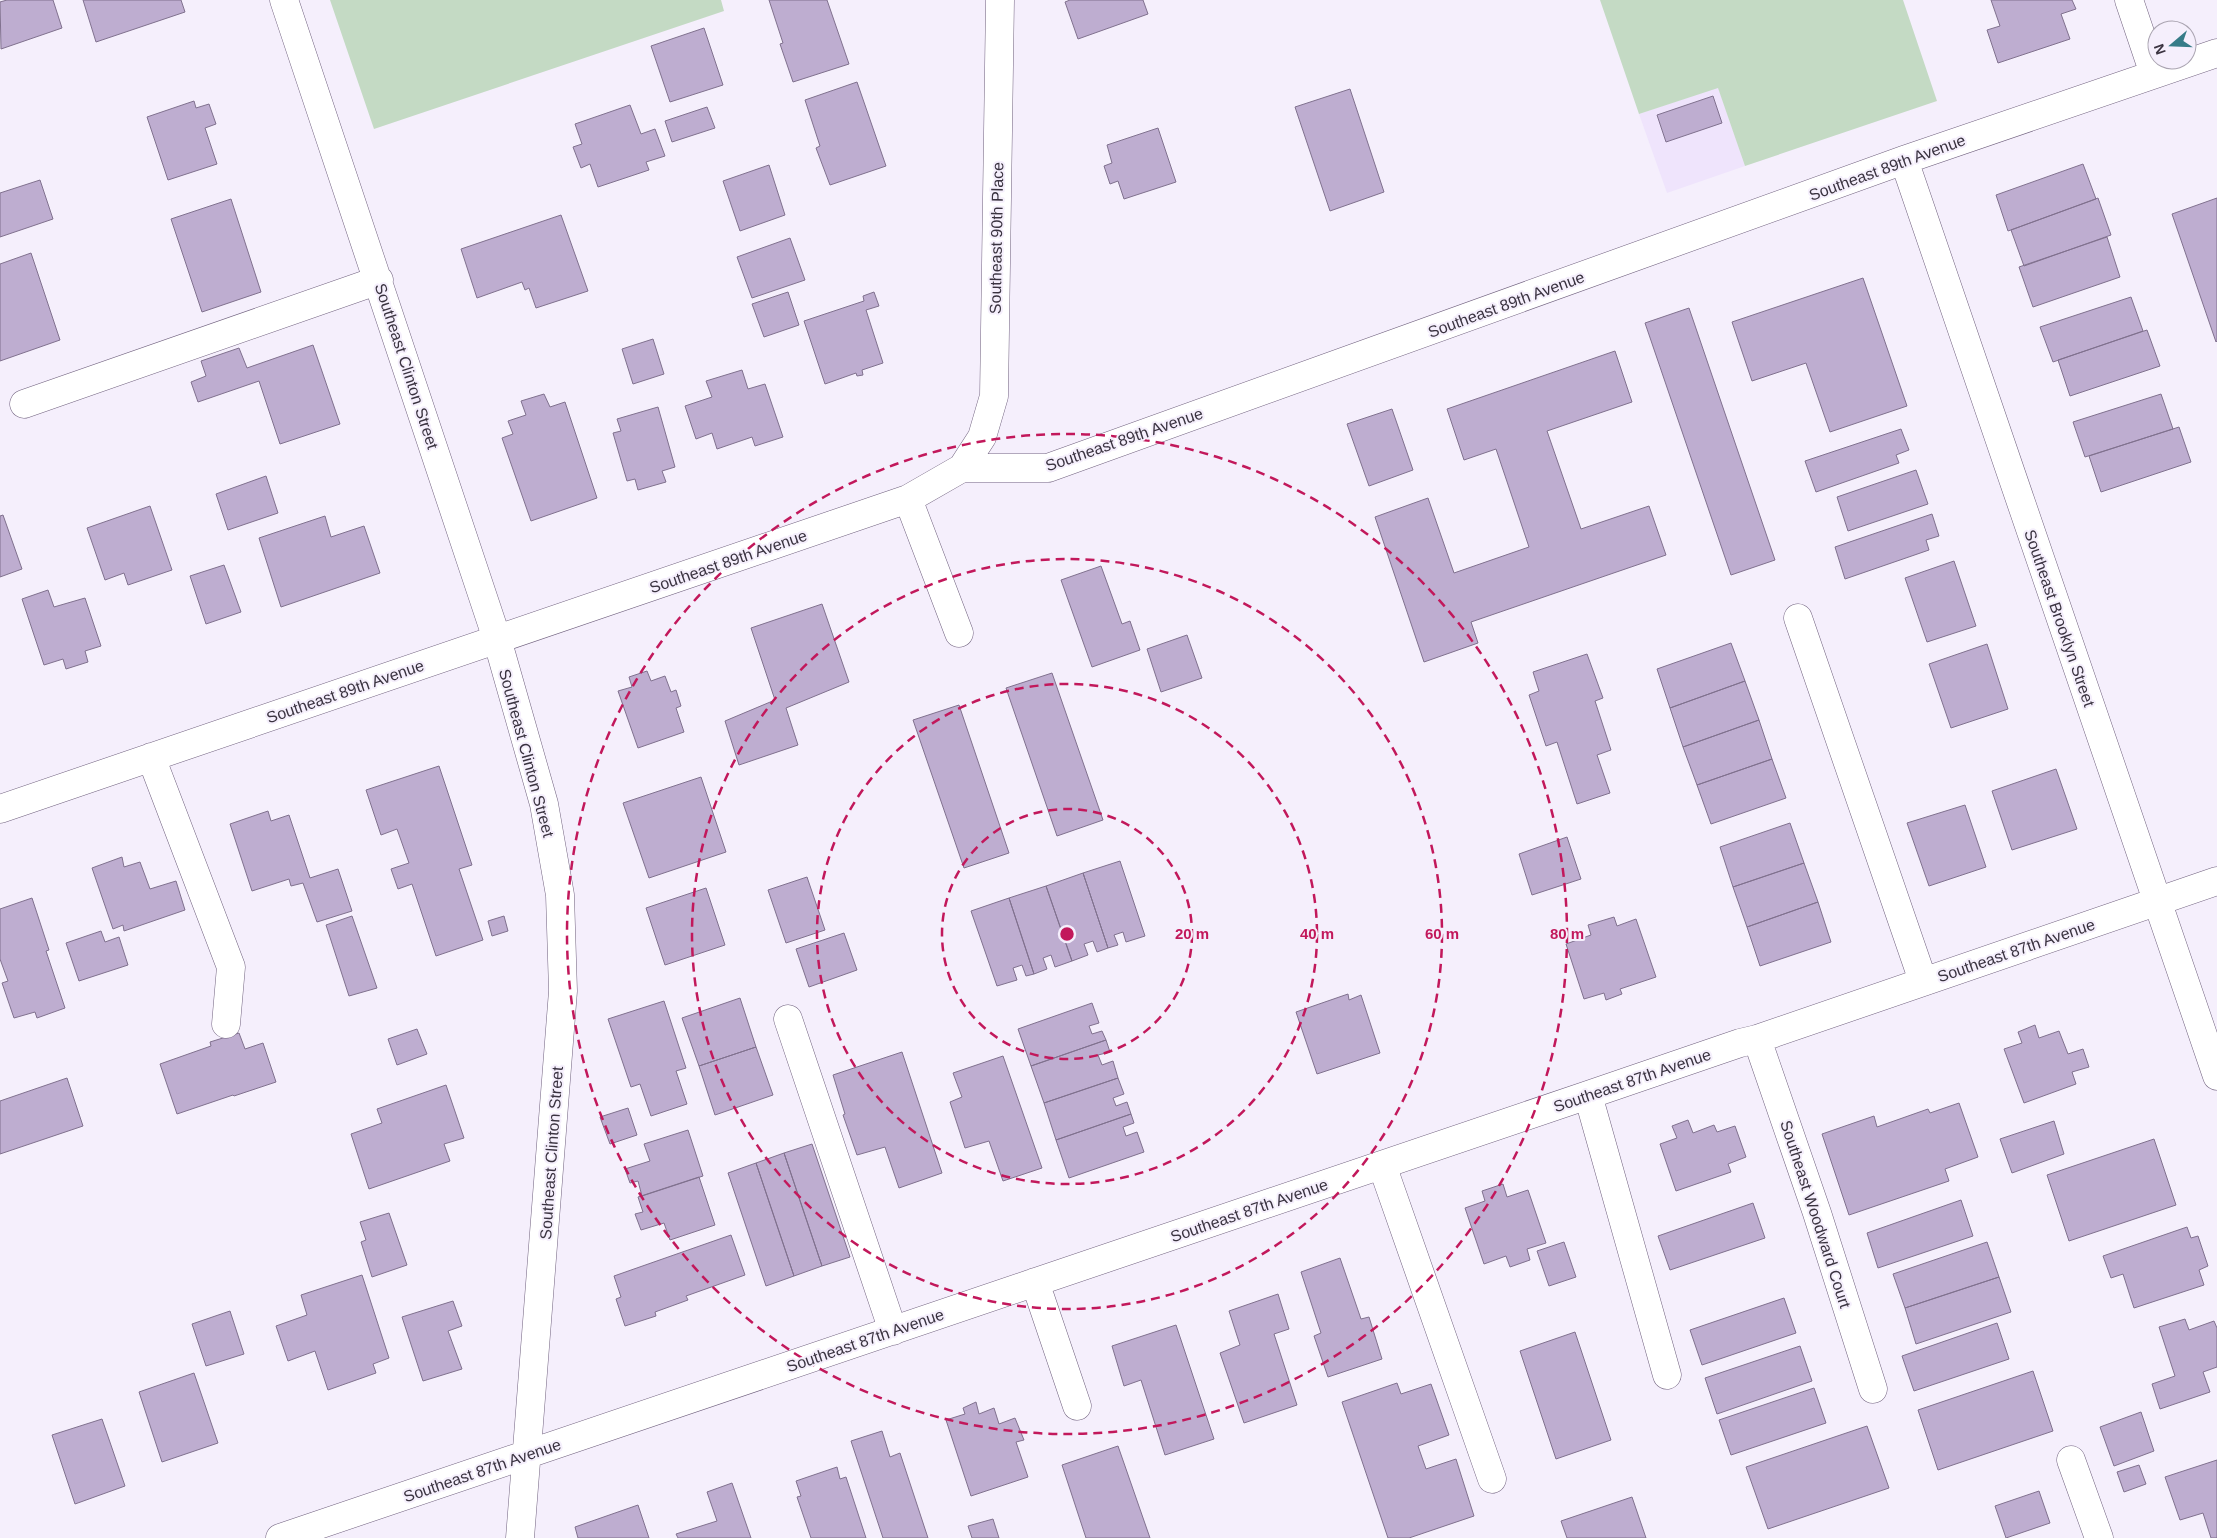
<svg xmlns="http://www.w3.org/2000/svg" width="2217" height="1538" viewBox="0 0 2217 1538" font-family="Helvetica,sans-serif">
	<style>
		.built { fill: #efe4fc }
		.green { fill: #c4dac4 }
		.building { fill: #beadd0; stroke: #80718e }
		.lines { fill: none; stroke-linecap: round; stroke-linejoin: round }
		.minor-casing { stroke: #71627f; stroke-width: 29 }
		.minor { stroke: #fff; stroke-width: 28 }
		.ring { fill: none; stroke: #c2185b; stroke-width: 2.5; stroke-dasharray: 9 6 }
		.labels { text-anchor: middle; stroke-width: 4; stroke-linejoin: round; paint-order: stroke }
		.street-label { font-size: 16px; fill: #3a3340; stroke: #f5effc }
		.centre { fill: #c2185b; stroke: #f5effc; stroke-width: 2.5 }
		.ring-label { font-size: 15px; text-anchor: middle; font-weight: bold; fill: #c2185b; stroke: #f5effc; stroke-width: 4; stroke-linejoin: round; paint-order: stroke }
	</style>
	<rect width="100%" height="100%" fill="#f5effc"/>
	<!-- built -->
	<path class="built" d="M 1718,87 L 1745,166 L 1667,193 L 1639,114 Z"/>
	<!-- green -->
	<path class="green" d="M 330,0 L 721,0 L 724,11 L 374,129 Z
		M 1600,0 L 1903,0 L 1937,101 L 1745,166 L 1718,88 L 1639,114 Z"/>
	<!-- building -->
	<path class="building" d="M 7,0 L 53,0 L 62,28 L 1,49 L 0,2 Z
		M 83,0 L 181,0 L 185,12 L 96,42 Z
		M 769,0 L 827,0 L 849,64 L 793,82 L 780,44 L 783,43 Z
		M 1070,0 L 1143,0 L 1148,14 L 1078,39 L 1065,2 Z
		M 1991,0 L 2072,0 L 2076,9 L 2061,14 L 2070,39 L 1998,63 L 1987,30 L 2000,26 Z
		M 704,28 L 723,85 L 670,102 L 651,46 Z
		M 857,82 L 886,166 L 830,185 L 816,148 L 820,146 L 805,100 Z
		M 1350,89 L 1384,192 L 1330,211 L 1295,107 Z
		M 1713,96 L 1722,123 L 1666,142 L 1657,115 Z
		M 194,101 L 196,108 L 209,104 L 216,124 L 205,128 L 217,164 L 168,180 L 147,117 Z
		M 630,105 L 641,134 L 655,129 L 665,156 L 646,162 L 649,170 L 598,187 L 590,164 L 581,168 L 573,147 L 582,144 L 575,124 Z
		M 707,107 L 715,128 L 672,142 L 665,121 Z
		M 1158,128 L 1176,182 L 1124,199 L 1118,181 L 1110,184 L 1104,166 L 1112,163 L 1107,145 Z
		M 2083,164 L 2096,199 L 2008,231 L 1996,195 Z
		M 769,165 L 785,215 L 740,231 L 723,181 Z
		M 40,180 L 53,219 L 0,237 L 0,193 Z
		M 2098,198 L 2111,235 L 2024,266 L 2011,230 Z
		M 2217,198 L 2217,341 L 2216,342 L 2172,214 Z
		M 231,199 L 261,292 L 202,312 L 171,219 Z
		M 561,215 L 588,291 L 536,308 L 529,288 L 525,290 L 522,282 L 477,298 L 461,249 Z
		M 2107,237 L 2120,277 L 2033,307 L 2019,267 Z
		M 790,238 L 805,280 L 752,298 L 737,257 Z
		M 31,253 L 60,340 L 0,361 L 0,264 Z
		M 1863,278 L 1907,406 L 1830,432 L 1806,363 L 1752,381 L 1732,322 Z
		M 788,292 L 799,325 L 764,337 L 752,304 Z
		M 874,292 L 879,306 L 866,310 L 883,363 L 862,370 L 863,375 L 857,376 L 856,373 L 825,384 L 804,321 L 864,301 L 863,296 Z
		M 2131,297 L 2143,331 L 2053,362 L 2040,327 Z
		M 1689,308 L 1775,560 L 1731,575 L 1645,323 Z
		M 2147,330 L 2160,366 L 2070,396 L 2058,360 Z
		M 653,339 L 664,374 L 633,384 L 622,349 Z
		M 313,345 L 340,424 L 280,444 L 259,381 L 198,402 L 191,382 L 206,376 L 201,361 L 239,348 L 247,368 Z
		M 1615,351 L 1632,402 L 1547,431 L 1581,529 L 1649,506 L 1666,555 L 1471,622 L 1478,643 L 1424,662 L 1375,517 L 1428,498 L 1454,573 L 1529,547 L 1496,449 L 1464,460 L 1447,409 Z
		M 742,370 L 748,389 L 765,384 L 783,437 L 755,446 L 752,437 L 717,449 L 712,433 L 696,439 L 685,406 L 712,397 L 706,381 Z
		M 544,394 L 550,407 L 565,402 L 597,498 L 531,521 L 502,438 L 513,434 L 508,421 L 526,415 L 521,401 Z
		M 2161,394 L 2173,429 L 2085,457 L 2073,422 Z
		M 658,407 L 675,467 L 662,471 L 666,482 L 638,490 L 635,479 L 627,481 L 613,433 L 621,431 L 617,419 Z
		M 1392,409 L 1413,470 L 1369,486 L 1347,424 Z
		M 2179,427 L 2191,462 L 2101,492 L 2089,456 Z
		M 1901,429 L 1909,450 L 1896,455 L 1899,463 L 1816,492 L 1805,461 Z
		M 1916,470 L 1928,504 L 1848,531 L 1837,497 Z
		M 266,476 L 278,513 L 228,530 L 216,494 Z
		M 150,506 L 172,570 L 128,585 L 124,573 L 105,580 L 87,528 Z
		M 1932,514 L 1939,536 L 1926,540 L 1929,550 L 1845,579 L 1835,547 Z
		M 3,515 L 22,569 L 0,577 L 0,516 Z
		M 325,516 L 331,537 L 364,526 L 380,573 L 281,607 L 259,538 Z
		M 1954,561 L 1976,626 L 1927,642 L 1905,578 Z
		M 224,565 L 241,612 L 206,624 L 190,576 Z
		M 1101,566 L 1122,624 L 1130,621 L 1140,650 L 1092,667 L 1061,580 Z
		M 48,590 L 54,607 L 85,598 L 101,646 L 85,651 L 88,662 L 66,669 L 63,659 L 44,665 L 22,599 Z
		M 822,604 L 849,682 L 786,708 L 798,745 L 739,765 L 725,721 L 775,700 L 751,628 Z
		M 1187,635 L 1202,678 L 1161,692 L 1147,649 Z
		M 1731,643 L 1745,681 L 1670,708 L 1657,669 Z
		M 1987,644 L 2008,709 L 1951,728 L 1929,664 Z
		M 1587,654 L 1603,698 L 1595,701 L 1611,750 L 1597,755 L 1610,793 L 1577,804 L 1557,742 L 1546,746 L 1529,695 L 1539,691 L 1533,672 Z
		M 647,671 L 651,681 L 665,676 L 671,692 L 676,690 L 681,706 L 676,708 L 684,732 L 638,748 L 618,691 L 632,687 L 629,677 Z
		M 1052,673 L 1103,820 L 1057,836 L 1006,688 Z
		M 1745,681 L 1759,720 L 1683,747 L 1670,708 Z
		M 959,705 L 1009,853 L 964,868 L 913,720 Z
		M 1759,720 L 1772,759 L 1697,785 L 1683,747 Z
		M 1772,759 L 1786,798 L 1711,824 L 1697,785 Z
		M 439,766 L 472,865 L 459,869 L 483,940 L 436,956 L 412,884 L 398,889 L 391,869 L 409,863 L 397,829 L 381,835 L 366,790 Z
		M 2056,769 L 2077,829 L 2012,850 L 1992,791 Z
		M 701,777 L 726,852 L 649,878 L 623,803 Z
		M 1965,805 L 1986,867 L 1929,886 L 1907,823 Z
		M 268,811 L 271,821 L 289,815 L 310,878 L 338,869 L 352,911 L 317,922 L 303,883 L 291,886 L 289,879 L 252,891 L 230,824 Z
		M 1790,823 L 1804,863 L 1733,887 L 1720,847 Z
		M 1567,837 L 1581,879 L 1532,895 L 1519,854 Z
		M 122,857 L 124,867 L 140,862 L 150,889 L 176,881 L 185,910 L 124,931 L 123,925 L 113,929 L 92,868 Z
		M 1120,861 L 1145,936 L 1126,942 L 1123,932 L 1114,935 L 1118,945 L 1108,948 L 1083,873 Z
		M 1804,863 L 1818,902 L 1747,927 L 1733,887 Z
		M 1083,873 L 1108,948 L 1097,952 L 1093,941 L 1084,944 L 1088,955 L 1072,961 L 1046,886 Z
		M 807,877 L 825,930 L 786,943 L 768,890 Z
		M 1046,886 L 1072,961 L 1055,967 L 1051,955 L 1043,958 L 1047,969 L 1034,974 L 1009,898 Z
		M 706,888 L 725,945 L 665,965 L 646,908 Z
		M 32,898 L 49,950 L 46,951 L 65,1008 L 37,1018 L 35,1012 L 14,1018 L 2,983 L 8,981 L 0,959 L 0,909 Z
		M 1009,898 L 1034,974 L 1026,976 L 1022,965 L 1013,968 L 1017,980 L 997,986 L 971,911 Z
		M 1818,902 L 1831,942 L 1760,966 L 1747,927 Z
		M 352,916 L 377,988 L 349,996 L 326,925 Z
		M 504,916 L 508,931 L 492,936 L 488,921 Z
		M 1614,917 L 1617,926 L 1636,919 L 1656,977 L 1620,989 L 1622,994 L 1606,1000 L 1604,993 L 1584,999 L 1566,944 L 1591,935 L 1588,925 Z
		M 101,931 L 105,942 L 119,937 L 128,965 L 79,981 L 66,943 Z
		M 844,933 L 857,970 L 809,987 L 796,949 Z
		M 1348,994 L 1349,1000 L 1361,995 L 1380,1053 L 1317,1074 L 1296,1012 Z
		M 740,998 L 756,1047 L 699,1066 L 682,1018 Z
		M 664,1001 L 686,1068 L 676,1071 L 687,1104 L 651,1116 L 640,1084 L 631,1087 L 608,1019 Z
		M 1092,1003 L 1099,1023 L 1089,1026 L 1092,1034 L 1102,1031 L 1106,1040 L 1031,1066 L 1018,1029 Z
		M 2035,1025 L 2039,1038 L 2059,1031 L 2068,1054 L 2083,1049 L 2089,1067 L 2072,1072 L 2076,1084 L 2024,1103 L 2004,1049 L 2022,1043 L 2018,1032 Z
		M 417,1029 L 427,1054 L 397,1065 L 388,1039 Z
		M 239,1033 L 245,1049 L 263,1043 L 276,1082 L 234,1096 L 233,1095 L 177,1114 L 160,1064 L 211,1046 L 210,1042 Z
		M 1106,1040 L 1110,1052 L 1098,1055 L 1102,1065 L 1113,1061 L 1118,1078 L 1044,1103 L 1031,1066 Z
		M 756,1047 L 773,1095 L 715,1115 L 699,1066 Z
		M 902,1052 L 942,1173 L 899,1188 L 885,1147 L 857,1155 L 843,1115 L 845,1114 L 833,1075 Z
		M 1003,1056 L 1042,1168 L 1003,1181 L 989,1141 L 965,1148 L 950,1102 L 962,1097 L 953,1073 Z
		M 67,1078 L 83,1126 L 0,1154 L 0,1101 Z
		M 1118,1078 L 1124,1094 L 1113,1098 L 1116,1106 L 1127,1102 L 1131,1114 L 1056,1140 L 1044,1103 Z
		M 446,1085 L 464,1138 L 444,1144 L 450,1161 L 369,1189 L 351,1134 L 382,1123 L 377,1109 Z
		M 1959,1103 L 1978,1157 L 1945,1169 L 1949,1181 L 1849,1215 L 1822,1134 L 1874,1116 L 1877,1127 L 1928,1109 L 1930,1113 Z
		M 628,1108 L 637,1135 L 610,1144 L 600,1117 Z
		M 1131,1114 L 1134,1123 L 1123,1127 L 1126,1136 L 1137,1132 L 1144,1152 L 1069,1178 L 1056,1140 Z
		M 1688,1120 L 1693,1133 L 1714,1125 L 1717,1132 L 1735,1126 L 1746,1157 L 1728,1164 L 1731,1172 L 1676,1191 L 1660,1144 L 1677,1138 L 1672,1126 Z
		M 2054,1121 L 2064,1154 L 2012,1173 L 2000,1139 Z
		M 688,1130 L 703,1176 L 642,1196 L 638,1181 L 630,1183 L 625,1169 L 650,1161 L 644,1144 Z
		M 2154,1139 L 2176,1205 L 2069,1241 L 2047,1175 Z
		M 812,1144 L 850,1257 L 822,1266 L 784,1153 Z
		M 784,1153 L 822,1266 L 794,1276 L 756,1163 Z
		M 756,1163 L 794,1276 L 766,1286 L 728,1173 Z
		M 699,1177 L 715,1225 L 670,1240 L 664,1223 L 641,1230 L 635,1214 L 643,1212 L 638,1197 Z
		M 1503,1184 L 1507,1197 L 1528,1190 L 1546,1243 L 1527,1249 L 1530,1260 L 1510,1267 L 1506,1256 L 1484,1264 L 1465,1208 L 1485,1201 L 1482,1191 Z
		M 1961,1200 L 1973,1236 L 1878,1268 L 1867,1233 Z
		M 1753,1203 L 1765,1238 L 1670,1270 L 1658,1236 Z
		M 389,1213 L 407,1265 L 372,1277 L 361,1242 L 366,1240 L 360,1222 Z
		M 2187,1227 L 2191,1238 L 2198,1236 L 2208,1266 L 2199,1270 L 2204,1285 L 2134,1308 L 2123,1274 L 2111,1278 L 2103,1256 Z
		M 731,1235 L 745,1275 L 686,1296 L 688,1300 L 655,1312 L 656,1316 L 625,1326 L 616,1299 L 621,1297 L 614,1276 Z
		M 1564,1242 L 1576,1277 L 1549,1286 L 1537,1251 Z
		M 1987,1242 L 1999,1277 L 1905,1308 L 1893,1274 Z
		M 1340,1258 L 1361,1319 L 1369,1317 L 1382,1359 L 1328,1377 L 1314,1336 L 1321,1333 L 1301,1272 Z
		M 362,1275 L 389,1358 L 373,1364 L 376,1373 L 328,1390 L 315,1351 L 288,1361 L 276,1326 L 307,1315 L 301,1295 Z
		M 1999,1277 L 2011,1312 L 1916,1344 L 1905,1308 Z
		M 1278,1294 L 1289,1329 L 1274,1334 L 1297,1405 L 1244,1423 L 1220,1353 L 1240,1345 L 1229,1311 Z
		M 1784,1298 L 1796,1333 L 1702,1365 L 1690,1330 Z
		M 453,1301 L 462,1326 L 448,1331 L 462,1369 L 423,1381 L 402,1317 Z
		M 230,1311 L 244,1354 L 206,1366 L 192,1324 Z
		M 2185,1319 L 2189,1330 L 2214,1321 L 2217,1328 L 2217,1367 L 2203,1372 L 2210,1392 L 2160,1409 L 2152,1384 L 2175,1376 L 2159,1327 Z
		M 1997,1323 L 2009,1359 L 1914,1391 L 1902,1356 Z
		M 1176,1325 L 1214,1439 L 1165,1455 L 1141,1380 L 1124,1386 L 1112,1346 Z
		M 1575,1332 L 1611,1440 L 1556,1459 L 1520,1351 Z
		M 1800,1346 L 1812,1381 L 1717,1414 L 1705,1378 Z
		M 2033,1371 L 2053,1431 L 1938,1470 L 1918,1410 Z
		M 194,1373 L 218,1443 L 162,1462 L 139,1392 Z
		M 1397,1383 L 1401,1394 L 1431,1384 L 1449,1435 L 1418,1446 L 1426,1469 L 1456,1459 L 1474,1516 L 1409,1538 L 1388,1538 L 1342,1402 Z
		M 1814,1388 L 1826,1423 L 1731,1455 L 1719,1420 Z
		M 976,1402 L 979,1414 L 994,1408 L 999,1424 L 1015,1418 L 1024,1440 L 1016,1442 L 1028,1477 L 971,1496 L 946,1420 L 965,1414 L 963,1408 Z
		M 2141,1412 L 2154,1451 L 2114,1466 L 2100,1427 Z
		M 102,1419 L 125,1486 L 75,1504 L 52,1435 Z
		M 1867,1426 L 1889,1488 L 1768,1529 L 1746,1467 Z
		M 882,1431 L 890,1457 L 900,1453 L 928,1538 L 883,1538 L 851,1441 Z
		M 1118,1446 L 1150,1538 L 1086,1538 L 1062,1465 Z
		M 2217,1460 L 2217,1538 L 2211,1538 L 2203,1513 L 2180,1520 L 2165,1477 Z
		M 2139,1465 L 2146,1484 L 2124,1492 L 2117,1472 Z
		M 837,1467 L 840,1479 L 846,1477 L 866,1538 L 811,1538 L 797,1497 L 801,1496 L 796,1481 Z
		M 732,1483 L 751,1538 L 678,1538 L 676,1534 L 717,1521 L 707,1492 Z
		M 2039,1491 L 2050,1523 L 2006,1538 L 1995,1506 Z
		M 1632,1497 L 1646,1538 L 1567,1538 L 1561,1521 Z
		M 638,1505 L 649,1538 L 578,1538 L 575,1527 Z
		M 993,1519 L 999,1538 L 972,1538 L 968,1526 Z"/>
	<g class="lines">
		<!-- minor casing -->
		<g class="minor-casing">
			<path id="minor" d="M 284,0 L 497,639 L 544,804 L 560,895 L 563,991 L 520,1538
				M 2129,0 L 2154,74
				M 1904,160 L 2217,1076
				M 24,404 L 379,280
				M 962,468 L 982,437 L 994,396 L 1000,0
				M 908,499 L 959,633
				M 1798,618 L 1923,981
				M 151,757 L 231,967 L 226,1024
				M 0,809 L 908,499 L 962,468 L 1048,468 L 1904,160 L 2217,53
				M 788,1019 L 893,1331
				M 1757,1039 L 1817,1213 L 1873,1389
				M 1588,1095 L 1667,1375
				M 1382,1165 L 1492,1479
				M 1035,1282 L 1077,1406
				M 2071,1460 L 2099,1538
				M 280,1538 L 1588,1095 L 1740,1043 L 1757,1039 L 2217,881"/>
		</g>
		<!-- minor -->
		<use href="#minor" class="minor"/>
	</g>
	<!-- distance rings -->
	<g class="ring">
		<circle cx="1067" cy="934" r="125"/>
		<circle cx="1067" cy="934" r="250"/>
		<circle cx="1067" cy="934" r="375"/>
		<circle cx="1067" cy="934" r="500"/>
	</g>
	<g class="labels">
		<!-- street labels -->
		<g class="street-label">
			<text transform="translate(1887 167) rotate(-20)" y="6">Southeast 89th Avenue</text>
			<text transform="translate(996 238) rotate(-89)" y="6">Southeast 90th Place</text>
			<text transform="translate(1506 304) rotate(-20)" y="6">Southeast 89th Avenue</text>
			<text transform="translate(407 366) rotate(72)" y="6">Southeast Clinton Street</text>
			<text transform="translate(1124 439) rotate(-19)" y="6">Southeast 89th Avenue</text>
			<text transform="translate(728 561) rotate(-19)" y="6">Southeast 89th Avenue</text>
			<text transform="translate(2060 618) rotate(71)" y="6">Southeast Brooklyn Street</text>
			<text transform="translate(345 691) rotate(-19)" y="6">Southeast 89th Avenue</text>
			<text transform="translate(527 753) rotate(75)" y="6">Southeast Clinton Street</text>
			<text transform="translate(2016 950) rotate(-19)" y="6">Southeast 87th Avenue</text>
			<text transform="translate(1632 1080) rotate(-19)" y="6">Southeast 87th Avenue</text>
			<text transform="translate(551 1153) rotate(-86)" y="6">Southeast Clinton Street</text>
			<text transform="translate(1249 1210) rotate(-19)" y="6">Southeast 87th Avenue</text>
			<text transform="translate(1816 1214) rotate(72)" y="6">Southeast Woodward Court</text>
			<text transform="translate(865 1340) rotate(-19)" y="6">Southeast 87th Avenue</text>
			<text transform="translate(482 1470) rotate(-19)" y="6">Southeast 87th Avenue</text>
		</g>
	</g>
	<circle cx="1067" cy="934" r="8" class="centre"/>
	<g class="ring-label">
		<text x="1192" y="939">20 m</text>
		<text x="1317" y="939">40 m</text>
		<text x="1442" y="939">60 m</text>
		<text x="1567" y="939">80 m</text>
	</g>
	<!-- north arrow -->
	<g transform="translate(2172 45) rotate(251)"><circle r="24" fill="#f5effc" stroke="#aaa4b1"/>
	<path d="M0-4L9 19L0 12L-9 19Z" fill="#367c88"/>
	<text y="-8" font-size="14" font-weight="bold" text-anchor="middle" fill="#3a3340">N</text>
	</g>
</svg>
